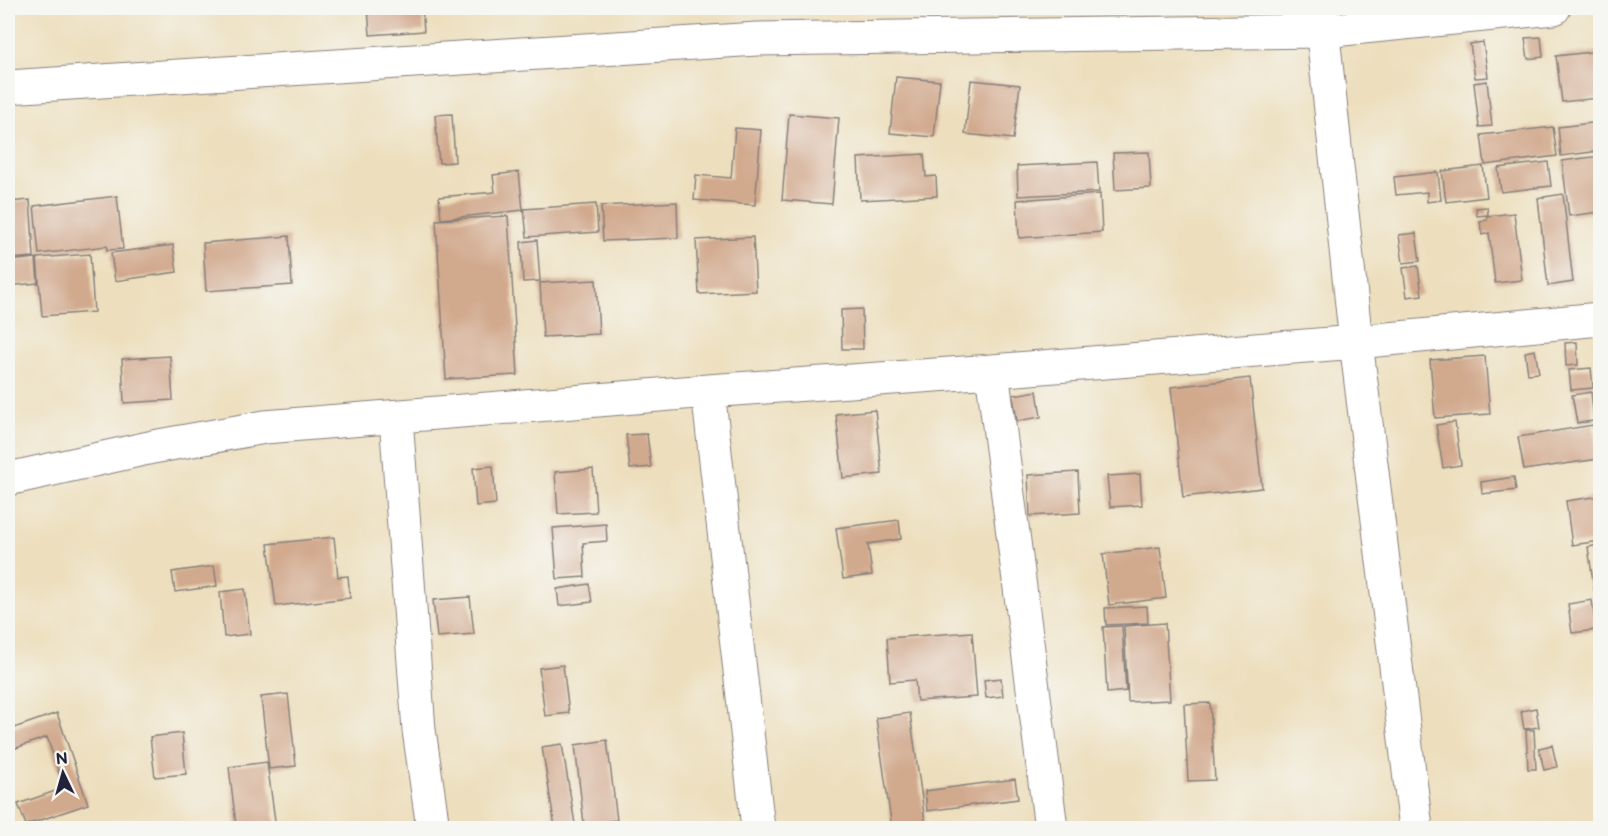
<svg xmlns="http://www.w3.org/2000/svg" width="1608" height="836" viewBox="0 0 1608 836" font-family="'Balsamiq Sans',sans-serif">
	<style>
		.building { fill: #d1a98d }
		.lines { fill: none; stroke-linecap: round; stroke-linejoin: round }
		.minor-casing { stroke: #88807c; stroke-width: 35 }
		.minor { stroke: #fff; stroke-width: 33 }
	</style>
	<rect width="100%" height="100%" fill="#f6f6f2"/>
	<filter id="ink" filterUnits="userSpaceOnUse"><feTurbulence type="fractalNoise" baseFrequency=".0167" numOctaves="2"/><feDisplacementMap in="SourceGraphic" scale="12" xChannelSelector="R" yChannelSelector="G"/><feConvolveMatrix kernelMatrix="1 2 1 2 8 2 1 2 1" color-interpolation-filters="sRGB"/></filter>
	<filter id="wash" filterUnits="userSpaceOnUse"><feTurbulence type="fractalNoise" baseFrequency=".008" numOctaves="4" result="noise"/><feDisplacementMap in="SourceGraphic" scale="24" xChannelSelector="R" yChannelSelector="G"/><feGaussianBlur stdDeviation="1.35" result="paint"/><feColorMatrix in="noise" values="0 0 0 0 0 0 0 0 0 0 0 0 0 0 0 0 0 1.4 0 .05"/><feComposite in="paint" operator="in"/></filter>
	<g filter="url(#wash)">
		<rect width="100%" height="100%" fill="#eddfbe"/>
		<g id="blocks">
			<!-- building -->
			<path class="building" d="M 368,8 L 422,8 L 424,31 L 370,35 Z
				M 1541,37 L 1543,57 L 1528,59 L 1525,38 Z
				M 1483,42 L 1488,77 L 1475,78 L 1470,44 Z
				M 1600,51 L 1600,102 L 1598,102 L 1598,98 L 1562,102 L 1556,56 Z
				M 896,77 L 940,81 L 934,137 L 890,133 Z
				M 971,80 L 1020,85 L 1013,139 L 965,134 Z
				M 1487,81 L 1492,126 L 1479,127 L 1474,83 Z
				M 452,114 L 455,162 L 439,163 L 435,115 Z
				M 789,114 L 839,118 L 832,204 L 782,200 Z
				M 1600,122 L 1600,151 L 1561,156 L 1558,127 Z
				M 1553,127 L 1557,156 L 1485,165 L 1481,135 Z
				M 735,128 L 761,130 L 755,205 L 694,200 L 696,175 L 731,178 Z
				M 1149,152 L 1151,188 L 1115,190 L 1113,153 Z
				M 924,154 L 926,177 L 936,176 L 937,196 L 860,200 L 858,158 Z
				M 1600,156 L 1600,212 L 1569,216 L 1562,161 Z
				M 1097,162 L 1099,192 L 1018,196 L 1017,166 Z
				M 1548,162 L 1551,186 L 1501,192 L 1498,168 Z
				M 1483,166 L 1487,197 L 1446,202 L 1442,171 Z
				M 519,172 L 523,210 L 441,219 L 439,197 L 495,192 L 493,175 Z
				M 1438,172 L 1441,200 L 1427,202 L 1427,192 L 1396,195 L 1394,177 Z
				M 1100,194 L 1102,232 L 1019,238 L 1017,200 Z
				M 1563,194 L 1573,282 L 1548,286 L 1538,198 Z
				M 117,196 L 123,249 L 107,250 L 107,246 L 39,254 L 34,206 Z
				M 30,200 L 34,257 L 8,259 L 8,202 Z
				M 677,202 L 678,238 L 603,241 L 601,206 Z
				M 596,204 L 598,232 L 527,237 L 524,209 Z
				M 1487,207 L 1488,215 L 1477,216 L 1476,208 Z
				M 1514,213 L 1522,280 L 1495,283 L 1489,233 L 1482,235 L 1480,222 L 1487,220 L 1487,216 Z
				M 508,216 L 518,375 L 446,379 L 436,220 Z
				M 1416,233 L 1420,261 L 1403,263 L 1399,235 Z
				M 289,236 L 292,285 L 206,291 L 203,243 Z
				M 753,237 L 756,291 L 699,294 L 696,240 Z
				M 537,240 L 540,281 L 523,282 L 521,242 Z
				M 173,245 L 177,272 L 115,281 L 111,253 Z
				M 90,254 L 94,312 L 42,316 L 37,258 Z
				M 36,258 L 38,283 L 8,286 L 8,261 Z
				M 1418,266 L 1422,295 L 1407,297 L 1403,268 Z
				M 596,280 L 599,334 L 543,337 L 540,283 Z
				M 862,309 L 863,349 L 842,349 L 841,310 Z
				M 1577,342 L 1578,365 L 1566,366 L 1565,343 Z
				M 1535,350 L 1539,373 L 1528,374 L 1525,352 Z
				M 170,356 L 173,400 L 124,403 L 122,359 Z
				M 1485,356 L 1490,414 L 1435,418 L 1430,360 Z
				M 1591,368 L 1593,388 L 1571,390 L 1569,370 Z
				M 1250,378 L 1262,488 L 1183,497 L 1171,387 Z
				M 1037,391 L 1041,417 L 1017,421 L 1013,395 Z
				M 1591,392 L 1594,421 L 1577,423 L 1572,395 Z
				M 875,410 L 882,474 L 843,478 L 836,414 Z
				M 1455,422 L 1461,465 L 1443,468 L 1436,425 Z
				M 1593,425 L 1598,459 L 1524,470 L 1518,437 Z
				M 647,434 L 651,467 L 630,469 L 626,435 Z
				M 493,466 L 496,504 L 476,506 L 473,468 Z
				M 593,469 L 596,512 L 558,514 L 555,472 Z
				M 1078,472 L 1080,513 L 1030,516 L 1028,475 Z
				M 1140,474 L 1142,505 L 1110,507 L 1107,476 Z
				M 1514,477 L 1516,490 L 1482,494 L 1481,482 Z
				M 1600,496 L 1600,541 L 1572,545 L 1566,501 Z
				M 899,520 L 901,539 L 868,544 L 872,575 L 843,579 L 836,528 Z
				M 606,524 L 607,541 L 583,543 L 585,577 L 557,579 L 553,528 Z
				M 334,537 L 338,577 L 348,576 L 350,598 L 276,606 L 268,544 Z
				M 1600,545 L 1600,623 L 1599,623 L 1588,547 Z
				M 1160,547 L 1166,598 L 1109,605 L 1103,554 Z
				M 214,566 L 217,586 L 175,592 L 172,572 Z
				M 589,584 L 592,602 L 559,606 L 557,589 Z
				M 245,589 L 250,634 L 224,637 L 220,592 Z
				M 470,597 L 474,634 L 437,637 L 433,600 Z
				M 1592,600 L 1596,630 L 1572,633 L 1568,604 Z
				M 1147,606 L 1148,623 L 1106,625 L 1105,608 Z
				M 1165,623 L 1170,700 L 1128,702 L 1124,626 Z
				M 1122,626 L 1126,691 L 1107,693 L 1103,627 Z
				M 972,632 L 977,697 L 917,701 L 915,680 L 890,682 L 887,638 Z
				M 563,665 L 569,713 L 545,716 L 539,668 Z
				M 1001,678 L 1003,696 L 986,698 L 984,680 Z
				M 288,694 L 296,766 L 269,769 L 261,697 Z
				M 1210,703 L 1215,780 L 1188,781 L 1184,704 Z
				M 1536,708 L 1539,727 L 1524,729 L 1521,711 Z
				M 57,713 L 88,804 L 26,825 L 18,804 L 64,788 L 47,737 L 8,751 L 8,730 Z
				M 910,713 L 926,828 L 892,828 L 876,718 Z
				M 1526,730 L 1534,730 L 1536,769 L 1528,769 Z
				M 182,733 L 186,774 L 155,777 L 150,737 Z
				M 607,740 L 617,820 L 584,824 L 575,745 Z
				M 562,744 L 575,824 L 555,827 L 542,747 Z
				M 1552,745 L 1557,767 L 1544,770 L 1539,748 Z
				M 267,762 L 276,828 L 222,828 L 222,827 L 236,825 L 229,767 Z
				M 1015,779 L 1018,799 L 927,811 L 925,791 Z"/>
		</g>
	</g>
	<g filter="url(#ink)">
		<use href="#blocks" fill-opacity="0" stroke="#88807c" stroke-width="1.5"/>
		<g class="lines">
			<!-- minor casing -->
			<g class="minor-casing">
				<path id="minor" d="M 1320,8 L 1356,342 L 1416,828
					M 8,87 L 757,39 L 1323,31 L 1554,8
					M 992,371 L 1051,828
					M 708,391 L 758,828
					M 396,418 L 419,730 L 433,828
					M 8,479 L 153,447 L 265,427 L 708,391 L 992,371 L 1356,342 L 1600,319"/>
			</g>
			<!-- minor -->
			<use href="#minor" class="minor"/>
		</g>
	</g>
	<!-- margin -->
	<rect width="1608" height="836" fill="none" stroke="#f6f6f2" stroke-width="30"/>
	<!-- north arrow -->
	<g transform="translate(63 773) rotate(355)" stroke="#f6f6f2" stroke-width="4.5" paint-order="stroke">
	<path d="M0-4.5L10 22L0 15L-10 22Z" fill="#22223b"/>
	<text y="-9" font-size="16" font-weight="bold" text-anchor="middle" fill="#22223b">N</text>
	</g>
</svg>
